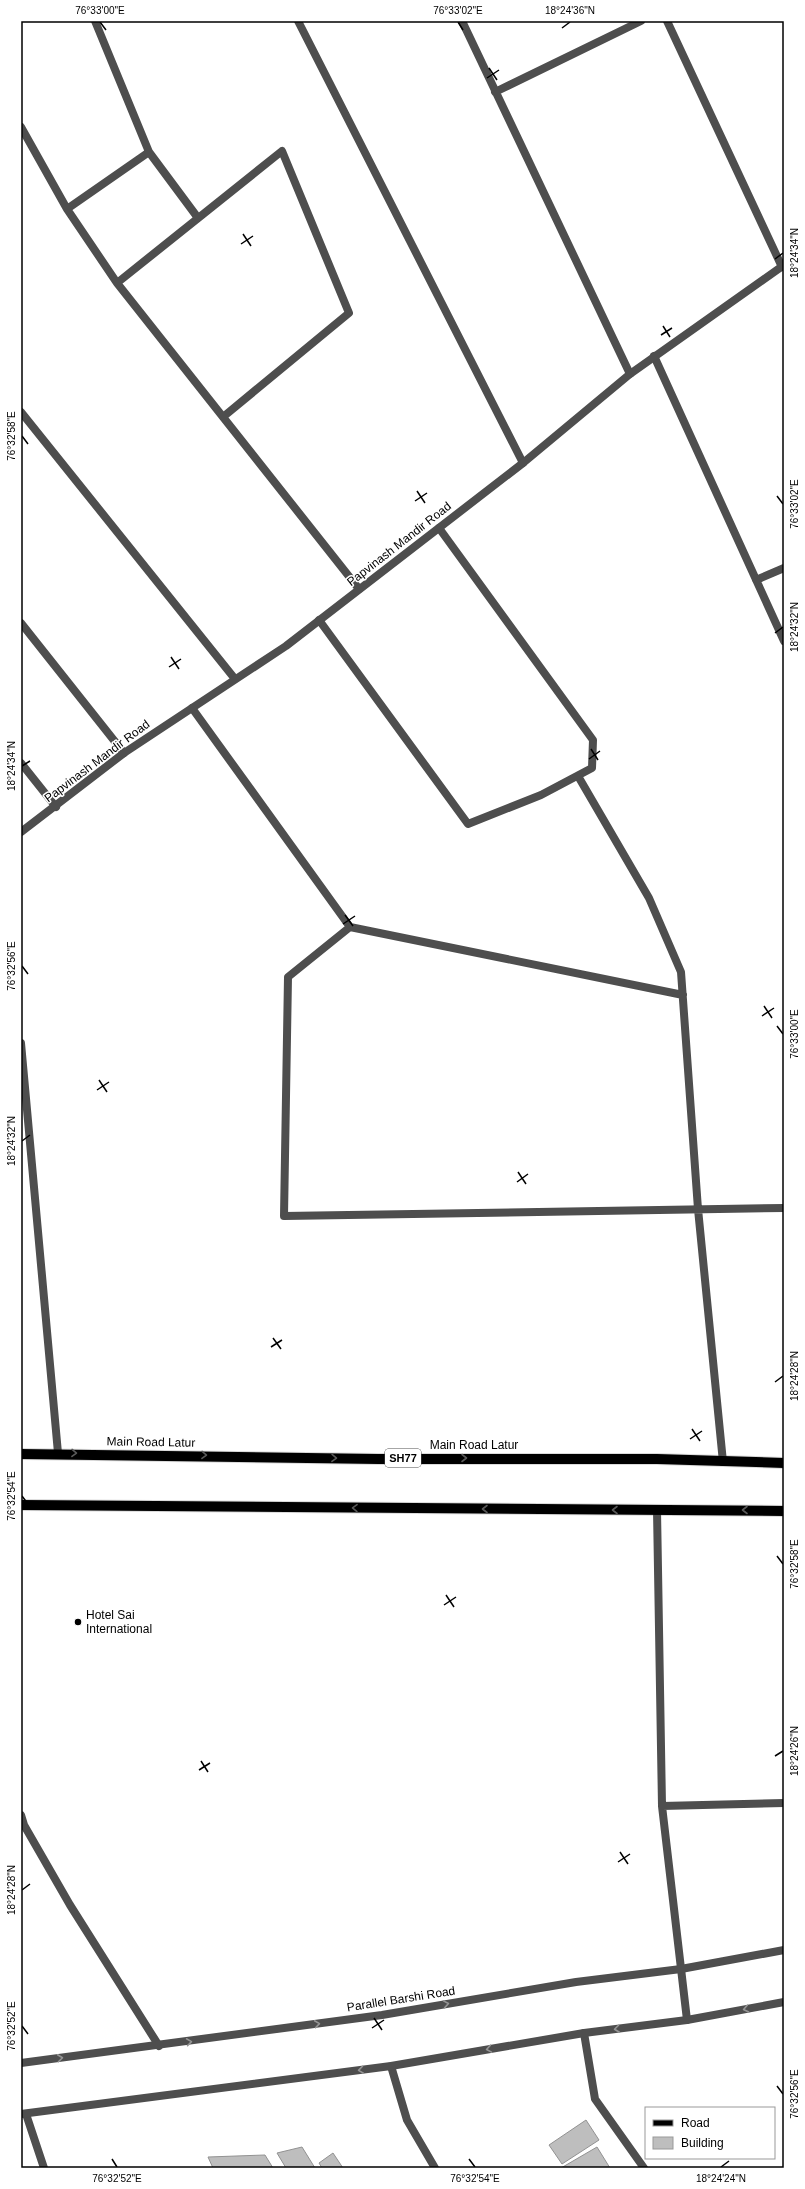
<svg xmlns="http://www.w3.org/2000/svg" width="805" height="2189" viewBox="0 0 805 2189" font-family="Helvetica,sans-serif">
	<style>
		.building { fill: #bebebe; stroke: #929292 }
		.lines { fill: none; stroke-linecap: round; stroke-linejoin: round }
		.primary-casing { stroke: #dbdbdb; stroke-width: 12 }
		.service { stroke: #4e4e4e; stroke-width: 8 }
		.minor { stroke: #4e4e4e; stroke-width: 8 }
		.tertiary { stroke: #4e4e4e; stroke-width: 8 }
		.primary { stroke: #000; stroke-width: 10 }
		.oneway { stroke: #595959 }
		.oneway2 { stroke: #959595 }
		.ticks { fill: none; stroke: #000; stroke-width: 1.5 }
		.poi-dot { fill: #000; stroke: #fff; stroke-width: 1.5 }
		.labels { text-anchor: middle; stroke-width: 3; stroke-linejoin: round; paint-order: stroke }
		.shield { fill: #fff; stroke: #4c4c4c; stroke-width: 1 }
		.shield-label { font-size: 11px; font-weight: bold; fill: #000 }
		.street-label { font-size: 12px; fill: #000; stroke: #fff }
		.poi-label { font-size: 12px; fill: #000; stroke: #fff; text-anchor: start }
		.neatline { fill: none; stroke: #000; stroke-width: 1.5 }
		.ticks-label { font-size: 10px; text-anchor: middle; fill: #000 }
	</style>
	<rect width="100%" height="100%" fill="#fff"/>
	<!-- building -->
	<path class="building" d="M 586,2120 L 599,2140 L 562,2164 L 549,2145 Z
		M 302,2147 L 315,2168 L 286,2168 L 277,2153 Z
		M 597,2147 L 610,2168 L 561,2168 Z
		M 333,2153 L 343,2168 L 322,2168 L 319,2163 Z
		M 265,2155 L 273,2168 L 213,2168 L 208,2157 Z"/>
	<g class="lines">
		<!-- primary casing -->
		<g class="primary-casing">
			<path id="primary" d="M 21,1454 L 378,1459 L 657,1459 L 784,1463
				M 21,1505 L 784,1511"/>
		</g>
		<!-- service -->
		<path class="service" d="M 21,1043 L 58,1453"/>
		<!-- minor -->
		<path class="minor" d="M 95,21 L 149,152
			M 298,21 L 523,463
			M 462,21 L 630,374
			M 667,21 L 782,267
			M 495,92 L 641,21
			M 21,127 L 67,209 L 117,283
			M 67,209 L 149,152 L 198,218
			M 654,356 L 784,641
			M 21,412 L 235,679
			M 223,417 L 349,313 L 282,151 L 117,283 L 359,589
			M 756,580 L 784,568
			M 319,620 L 468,824 L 541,795 L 592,768 L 593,740 L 439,528
			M 21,623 L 124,753
			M 192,708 L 350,927 L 683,995
			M 21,763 L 56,807
			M 578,776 L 649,898 L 681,972 L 698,1209 L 723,1462
			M 350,927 L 288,977 L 284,1216 L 784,1208
			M 657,1510 L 662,1806 L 687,2020
			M 662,1806 L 784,1803
			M 21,1815 L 24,1825 L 70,1905 L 159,2046
			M 584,2033 L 595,2099 L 644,2168
			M 391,2066 L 407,2120 L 435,2168
			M 26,2114 L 44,2168"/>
		<!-- tertiary -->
		<path class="tertiary" d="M 21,832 L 124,753 L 286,646 L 523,463 L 630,374 L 784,265
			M 21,2063 L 382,2015 L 576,1982 L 681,1969 L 784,1950
			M 21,2114 L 391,2066 L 584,2033 L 687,2020 L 784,2002"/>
		<!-- primary -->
		<use href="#primary" class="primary"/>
	</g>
	<!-- one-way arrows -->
	<defs><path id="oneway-chevron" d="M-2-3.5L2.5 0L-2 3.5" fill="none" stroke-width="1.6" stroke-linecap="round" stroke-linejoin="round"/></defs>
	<g class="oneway">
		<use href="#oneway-chevron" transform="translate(74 1453) rotate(1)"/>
		<use href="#oneway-chevron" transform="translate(204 1455) rotate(1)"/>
		<use href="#oneway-chevron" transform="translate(334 1458) rotate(1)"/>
		<use href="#oneway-chevron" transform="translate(464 1458)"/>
		<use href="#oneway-chevron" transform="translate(355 1508) rotate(-179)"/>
		<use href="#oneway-chevron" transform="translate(485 1509) rotate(-180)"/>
		<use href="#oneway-chevron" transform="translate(615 1510) rotate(-180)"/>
		<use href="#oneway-chevron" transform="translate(745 1510) rotate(-180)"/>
	</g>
	<g class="oneway2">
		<use href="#oneway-chevron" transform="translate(446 2004) rotate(-10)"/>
		<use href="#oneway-chevron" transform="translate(746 2009) rotate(169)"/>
		<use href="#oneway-chevron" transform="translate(317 2024) rotate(-8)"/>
		<use href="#oneway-chevron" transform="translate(617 2029) rotate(173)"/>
		<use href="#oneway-chevron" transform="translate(189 2042) rotate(-8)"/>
		<use href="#oneway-chevron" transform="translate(489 2049) rotate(170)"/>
		<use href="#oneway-chevron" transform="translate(60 2058) rotate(-7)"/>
		<use href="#oneway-chevron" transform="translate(361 2070) rotate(172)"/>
	</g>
	<!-- ticks -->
	<path class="ticks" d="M 100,22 L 106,30M 458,22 L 463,30M 562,28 L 570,22M 489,68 L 497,80M 487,78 L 499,70M 243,234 L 251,246M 241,244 L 253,236M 775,259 L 783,253M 663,326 L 670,337M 661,335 L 672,328M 22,436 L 28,444M 417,491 L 425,503M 777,496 L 783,504M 415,501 L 427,493M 775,633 L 783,627M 171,657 L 179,669M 169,667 L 181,659M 591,749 L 598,760M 589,759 L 600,751M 22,766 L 30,761M 345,915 L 353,926M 343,924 L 355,916M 22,966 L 28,974M 764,1006 L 772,1018M 762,1016 L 774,1008M 777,1026 L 783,1034M 99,1080 L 107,1092M 97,1090 L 109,1082M 22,1141 L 30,1135M 518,1172 L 526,1184M 517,1182 L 528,1174M 273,1338 L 281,1349M 271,1347 L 282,1340M 775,1382 L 783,1376M 692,1429 L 700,1441M 690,1439 L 702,1431M 22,1496 L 28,1504M 777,1556 L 783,1564M 446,1595 L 454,1607M 444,1605 L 456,1597M 775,1756 L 783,1751M 201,1761 L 208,1772M 199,1770 L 210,1763M 620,1852 L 628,1864M 618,1862 L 630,1854M 22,1890 L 30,1884M 374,2018 L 382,2030M 22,2026 L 28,2034M 372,2028 L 384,2020M 777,2086 L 783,2094M 112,2159 L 117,2167M 469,2159 L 475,2167M 721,2167 L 729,2161"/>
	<!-- markers -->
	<circle class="poi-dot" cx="78" cy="1622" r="4"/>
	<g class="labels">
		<!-- shield labels -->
		<rect class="shield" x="385" y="1449" width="36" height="18" rx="3"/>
		<g class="shield-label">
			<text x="403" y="1462">SH77</text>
		</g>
		<!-- street labels -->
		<g class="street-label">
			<text transform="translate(399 544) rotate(-38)" y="4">Papvinash Mandir Road</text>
			<text transform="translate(97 761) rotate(-37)" y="4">Papvinash Mandir Road</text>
			<text transform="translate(151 1442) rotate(1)" y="4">Main Road Latur</text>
			<text x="474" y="1449">Main Road Latur</text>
			<text transform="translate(401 1999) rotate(-9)" y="4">Parallel Barshi Road</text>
		</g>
		<!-- poi labels -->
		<g class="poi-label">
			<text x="86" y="1619">Hotel Sai<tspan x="86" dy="14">International</tspan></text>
		</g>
	</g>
	<!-- border -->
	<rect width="805" height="2189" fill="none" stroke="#ffffff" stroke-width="44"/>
	<!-- legend -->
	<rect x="645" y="2107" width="130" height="52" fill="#ffffff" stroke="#999999"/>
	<rect x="653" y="2120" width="20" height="6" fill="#000000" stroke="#999999"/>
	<text x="681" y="2127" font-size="12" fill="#000000">Road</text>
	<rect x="653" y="2137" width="20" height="12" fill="#bebebe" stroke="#999999"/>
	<text x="681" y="2147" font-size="12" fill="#000000">Building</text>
	<rect x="22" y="22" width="761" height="2145" class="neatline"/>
	<g class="ticks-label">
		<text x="100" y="14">76°33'00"E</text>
		<text x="458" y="14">76°33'02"E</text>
		<text x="570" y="14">18°24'36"N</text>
		<text transform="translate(794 253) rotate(-90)" y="4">18°24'34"N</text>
		<text transform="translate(11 436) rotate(-90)" y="4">76°32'58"E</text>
		<text transform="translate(794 504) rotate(-90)" y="4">76°33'02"E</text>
		<text transform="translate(794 627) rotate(-90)" y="4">18°24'32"N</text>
		<text transform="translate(11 766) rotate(-90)" y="4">18°24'34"N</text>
		<text transform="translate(11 966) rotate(-90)" y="4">76°32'56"E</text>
		<text transform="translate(794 1034) rotate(-90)" y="4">76°33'00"E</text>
		<text transform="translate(11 1141) rotate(-90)" y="4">18°24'32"N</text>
		<text transform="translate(794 1376) rotate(-90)" y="4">18°24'28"N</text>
		<text transform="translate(11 1496) rotate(-90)" y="4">76°32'54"E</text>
		<text transform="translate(794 1564) rotate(-90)" y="4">76°32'58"E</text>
		<text transform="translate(794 1751) rotate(-90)" y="4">18°24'26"N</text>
		<text transform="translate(11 1890) rotate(-90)" y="4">18°24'28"N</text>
		<text transform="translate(11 2026) rotate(-90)" y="4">76°32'52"E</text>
		<text transform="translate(794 2094) rotate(-90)" y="4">76°32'56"E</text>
		<text x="117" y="2182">76°32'52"E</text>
		<text x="475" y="2182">76°32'54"E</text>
		<text x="721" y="2182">18°24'24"N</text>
	</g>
</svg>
